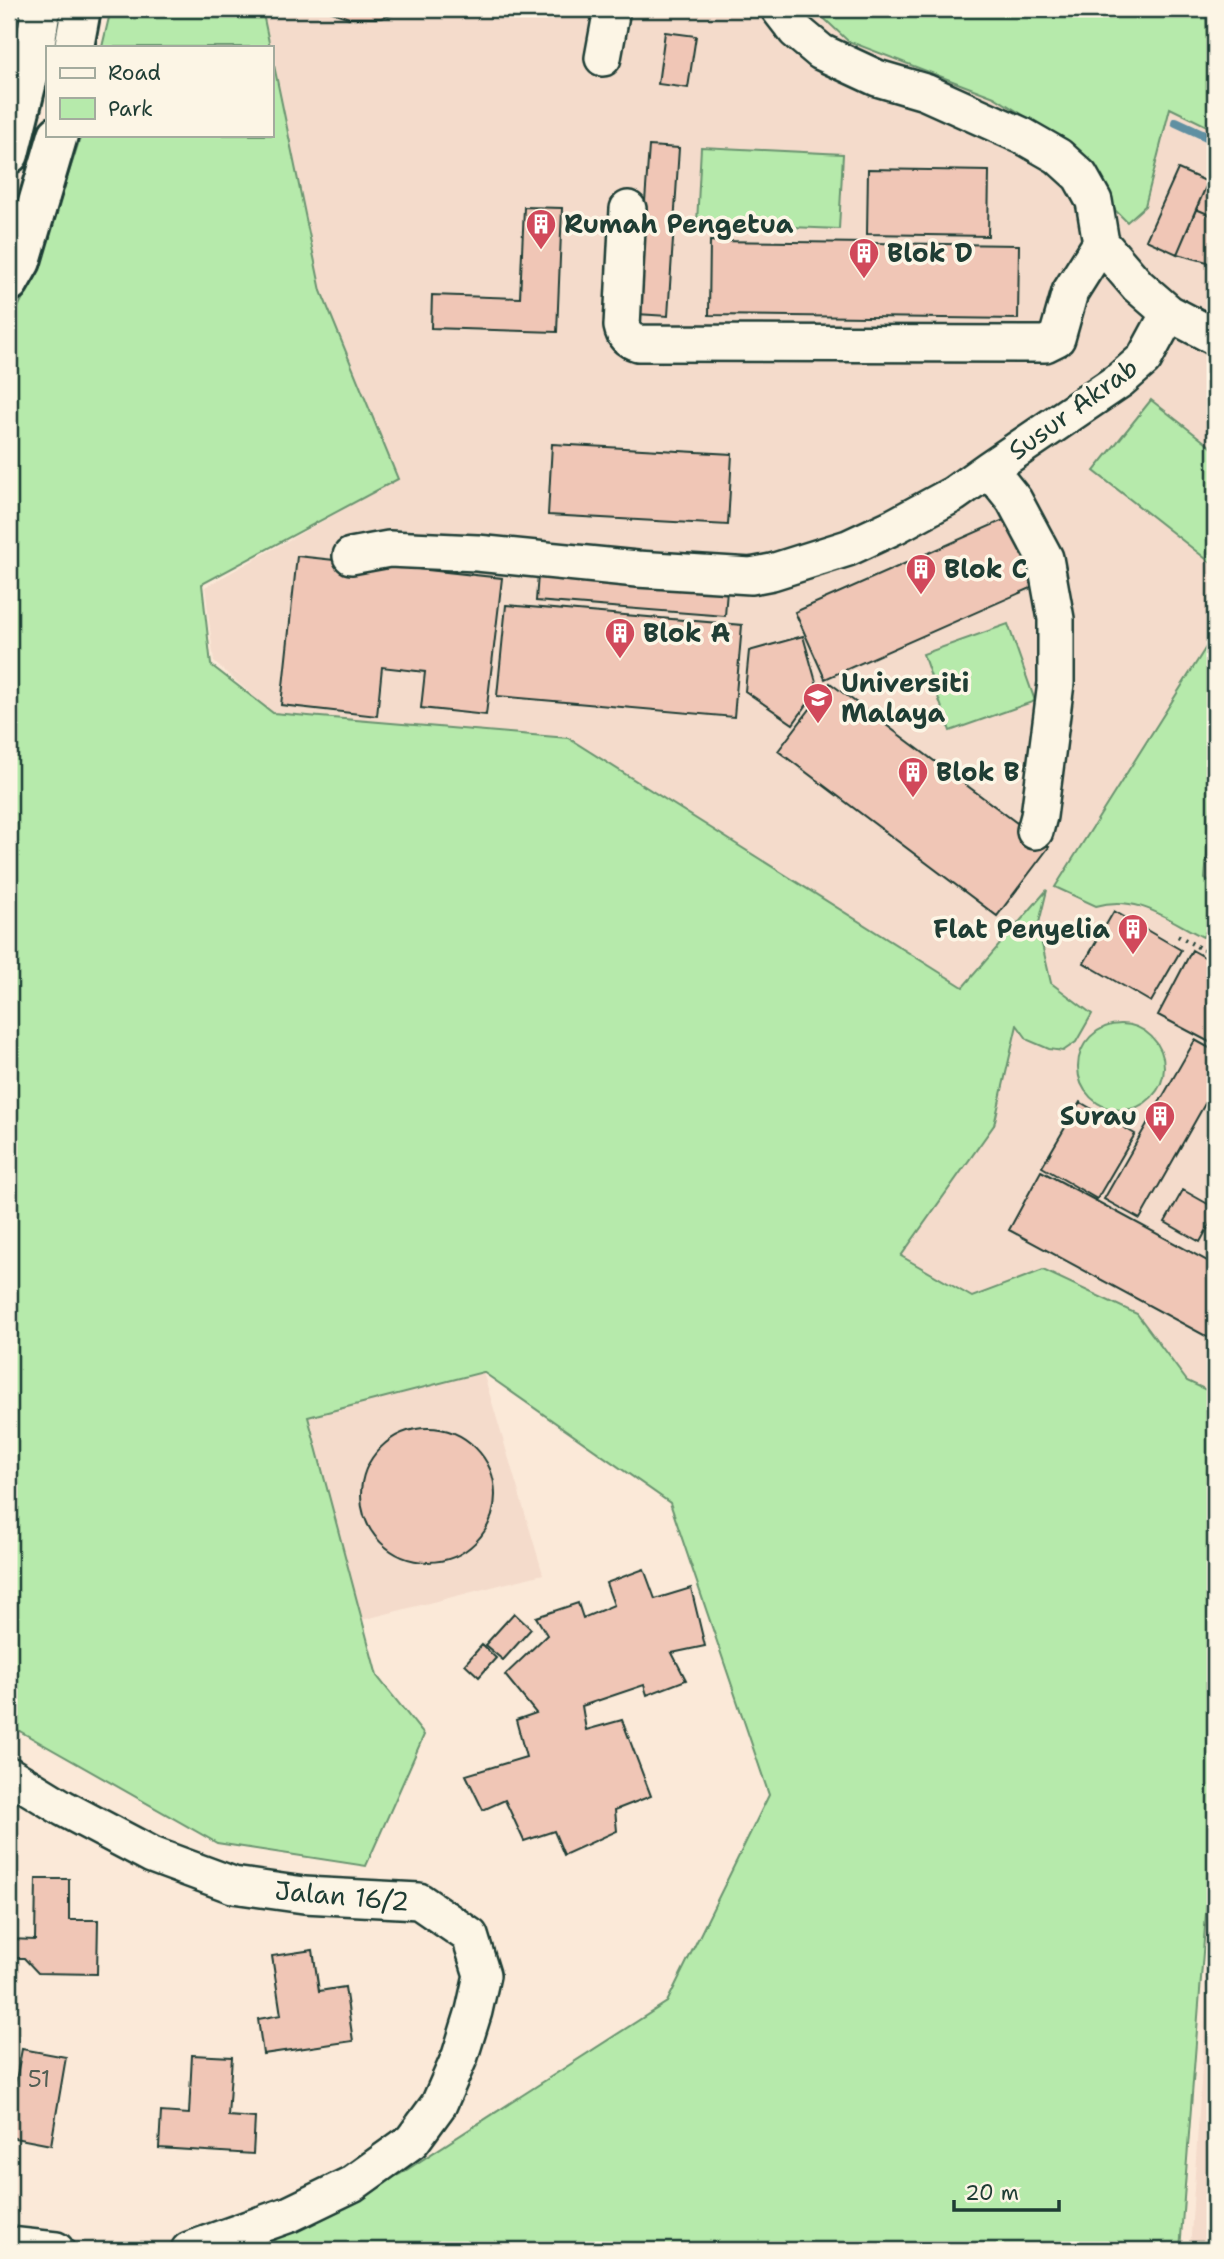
<svg xmlns="http://www.w3.org/2000/svg" width="1224" height="2259" viewBox="0 0 1224 2259" font-family="'Shantell Sans',sans-serif">
	<style>
		.built { fill: #f4dbcb }
		.green { fill: #b6eaab; stroke: #6a9470; stroke-width: 2 }
		.lines { fill: none; stroke-linecap: round; stroke-linejoin: round }
		.stream { stroke: #6090a2; stroke-width: 10 }
		.building { fill: #f0c6b6; stroke: #1f3d34; stroke-width: 2 }
		.minor-casing { stroke: #1f3d34; stroke-width: 40 }
		.major-casing { stroke: #1f3d34; stroke-width: 44 }
		.path { stroke: #1f3d34; stroke-width: 4.5; stroke-dasharray: 2 5; stroke-linecap: butt }
		.minor { stroke: #fcf5e5; stroke-width: 35 }
		.major { stroke: #fcf5e5; stroke-width: 38 }
		.labels { text-anchor: middle; stroke-width: 7; stroke-linejoin: round; paint-order: stroke }
		.number-label { font-size: 23px; fill: #535f54 }
		.poi-label { font-size: 26px; font-weight: bold; fill: #1f3d34; stroke: #fcf5e5; text-anchor: start }
		.street-label { font-size: 26px; fill: #1f3d34; stroke: #fcf5e5 }
	</style>
	<rect width="100%" height="100%" fill="#fbe9d8"/>
	<filter id="ink" filterUnits="userSpaceOnUse"><feTurbulence type="fractalNoise" baseFrequency=".0143" numOctaves="2"/><feDisplacementMap in="SourceGraphic" scale="14" xChannelSelector="R" yChannelSelector="G"/><feConvolveMatrix kernelMatrix="1 2 1 2 8 2 1 2 1" color-interpolation-filters="sRGB"/></filter>
	<g filter="url(#ink)">
		<!-- built -->
		<path class="built" d="M 262,9 L 814,9 L 848,41 L 994,97 L 1044,128 L 1145,206 L 1170,107 L 1215,130 L 1215,1423 L 972,1297 L 901,1256 L 994,1125 L 1046,891 L 964,987 L 568,738 L 273,713 L 214,662 L 205,587 L 398,479 L 321,291 Z
			M 483,1372 L 543,1574 L 362,1620 L 308,1416 Z
			M 1215,1867 L 1215,2250 L 1190,2250 Z"/>
		<!-- green -->
		<path class="green" d="M 111,9 L 262,9 L 270,47 L 102,47 Z
			M 814,9 L 1206,9 L 1207,38 L 1215,61 L 1215,130 L 1170,108 L 1145,206 L 1127,222 L 1107,202 L 1083,159 L 1044,128 L 994,97 L 848,41 Z
			M 271,51 L 321,291 L 398,479 L 202,584 L 211,665 L 273,713 L 568,738 L 963,987 L 1047,890 L 1038,927 L 1051,983 L 1092,1014 L 1076,1042 L 1063,1051 L 1049,1049 L 1028,1040 L 1017,1025 L 994,1125 L 901,1256 L 972,1297 L 1043,1270 L 1137,1314 L 1187,1381 L 1215,1394 L 1215,1797 L 1180,2250 L 214,2250 L 400,2174 L 667,2002 L 769,1795 L 670,1503 L 483,1372 L 308,1417 L 377,1676 L 424,1735 L 366,1866 L 217,1843 L 9,1725 L 9,325 L 39,266 L 81,135 L 271,135 Z
			M 701,147 L 843,154 L 839,229 L 697,223 Z
			M 1151,400 L 1215,450 L 1215,566 L 1094,471 Z
			M 1008,624 L 1035,701 L 950,731 L 923,654 Z
			M 1215,633 L 1215,758 L 1205,879 L 1215,884 L 1215,914 L 1203,937 C 1167,919 1137,894 1096,906 L 1055,887 Z
			M1078 1067a43 43 0 1 1 86 0a43 43 0 1 1-86 0Z"/>
		<g class="lines">
			<!-- stream -->
			<path class="stream" d="M 1176,122 L 1215,140"/>
		</g>
		<!-- building -->
		<path class="building" d="M 324,9 L 410,9 L 381,18 L 349,18 Z
			M 665,32 L 696,36 L 688,88 L 658,84 Z
			M 649,146 L 679,148 L 668,316 L 637,314 Z
			M 868,169 L 989,171 L 988,236 L 867,234 Z
			M 1178,169 L 1208,182 L 1177,254 L 1146,240 Z
			M 1208,182 L 1215,185 L 1215,217 L 1196,209 Z
			M 524,207 L 562,208 L 557,332 L 431,328 L 432,295 L 520,298 Z
			M 1196,209 L 1215,217 L 1215,264 L 1177,254 Z
			M 710,241 L 1019,245 L 1018,319 L 709,315 Z
			M 552,444 L 732,454 L 728,525 L 548,515 Z
			M 1017,514 L 1047,581 L 825,679 L 795,612 Z
			M 297,556 L 502,578 L 486,715 L 421,708 L 425,672 L 382,667 L 377,716 L 281,705 Z
			M 538,574 L 727,590 L 725,616 L 536,601 Z
			M 506,605 L 742,625 L 734,717 L 497,696 Z
			M 803,636 L 818,689 L 793,724 L 745,691 L 749,651 Z
			M 830,683 L 1049,847 L 997,916 L 778,751 Z
			M 1114,911 L 1181,950 L 1151,1002 L 1084,963 Z
			M 1192,950 L 1215,963 L 1215,1045 L 1158,1015 Z
			M 1195,1040 L 1215,1051 L 1215,1086 L 1140,1219 L 1104,1199 Z
			M 1080,1102 L 1135,1134 L 1097,1199 L 1042,1167 Z
			M 1041,1171 L 1215,1265 L 1215,1341 L 1009,1230 Z
			M 1183,1190 L 1215,1208 L 1215,1215 L 1200,1242 L 1165,1222 Z
			M361 1495a67 67 0 1 1 134 0a67 67 0 1 1-134 0Z
			M 644,1569 L 655,1599 L 691,1588 L 705,1646 L 672,1653 L 686,1680 L 647,1695 L 644,1685 L 582,1706 L 586,1730 L 622,1720 L 651,1796 L 615,1810 L 617,1831 L 564,1855 L 554,1831 L 524,1841 L 505,1800 L 483,1810 L 466,1775 L 526,1757 L 516,1720 L 536,1713 L 505,1675 L 547,1635 L 536,1617 L 578,1603 L 583,1618 L 614,1605 L 606,1583 Z
			M 514,1613 L 531,1629 L 503,1660 L 485,1645 Z
			M 482,1645 L 496,1658 L 479,1677 L 465,1664 Z
			M 36,1879 L 69,1879 L 69,1920 L 98,1920 L 97,1974 L 38,1973 L 24,1958 L 10,1958 L 10,1939 L 35,1940 Z
			M 313,1950 L 319,1991 L 345,1987 L 353,2041 L 263,2054 L 258,2019 L 281,2015 L 272,1956 Z
			M 22,2049 L 66,2057 L 51,2145 L 9,2137 L 9,2101 L 12,2101 Z
			M 192,2055 L 232,2057 L 228,2116 L 255,2118 L 253,2154 L 159,2148 L 161,2112 L 189,2114 Z"/>
		<g class="lines">
			<!-- minor casing -->
			<g class="minor-casing">
				<path id="minor" d="M 779,9 L 796,31 L 821,52 L 877,78 L 925,92 L 1023,136 L 1058,156 L 1080,176 L 1094,201 L 1101,243 L 1138,286 L 1169,313
					M 603,58 L 612,9
					M 628,209 L 622,326 C 624,336 628,340 638,343 L 1045,344 L 1057,338 L 1070,292 L 1101,243
					M 351,556 L 389,549 L 477,553 L 637,569 L 751,576 L 772,572 L 848,548 L 895,526 L 954,494 L 989,469
					M 1035,831 L 1039,816 L 1056,683 L 1056,619 L 1045,558 L 1014,500 L 989,469 L 1120,380 L 1144,359 L 1169,313 L 1215,337
					M 9,1775 L 63,1808 L 152,1855 L 233,1885 L 304,1895 L 419,1901 L 470,1936 L 482,1975 L 474,2011 L 460,2056 L 439,2104 L 412,2141 L 352,2184 L 290,2214 L 189,2250
					M 9,2245 L 56,2250"/>
			</g>
			<!-- major casing -->
			<g class="major-casing">
				<path id="major" d="M 74,47 L 81,9
					M 9,154 L 34,53 L 41,9
					M 9,282 L 21,261 L 58,135"/>
			</g>
			<!-- path -->
			<path class="path" d="M 1178,936 L 1215,956"/>
			<!-- minor -->
			<use href="#minor" class="minor"/>
			<!-- major -->
			<use href="#major" class="major"/>
		</g>
	</g>
	<!-- icons -->
	<defs>
		<g id="building-pin" transform="scale(1.575)"><path d="M0 17L-7.5 6A9.5 9.5 0 1 1 7.5 6Z" fill="#d1495b" stroke="#fcf5e5"/><path d="M-4-6H4V6H1V3H-1V6H-4ZM-2.5-4.3h1.7v1.8h-1.7ZM.8-4.3h1.7v1.8H.8ZM-2.5-1h1.7V.8h-1.7ZM.8-1h1.7V.8H.8Z" fill="#fff"/></g>
		<g id="university-pin" transform="scale(1.575)"><path d="M0 17L-7.5 6A9.5 9.5 0 1 1 7.5 6Z" fill="#d1495b" stroke="#fcf5e5"/><path d="M0-5L7-2L0 1L-7-2ZM-4 1L0 2.5L4 1V4Q0 6-4 4Z" fill="#fff"/></g>
	</defs>
	<g fill-rule="evenodd">
		<use href="#building-pin" x="541" y="224"/>
		<use href="#building-pin" x="864" y="253"/>
		<use href="#building-pin" x="921" y="569"/>
		<use href="#building-pin" x="620" y="633"/>
		<use href="#university-pin" x="818" y="698"/>
		<use href="#building-pin" x="913" y="772"/>
		<use href="#building-pin" x="1133" y="929"/>
		<use href="#building-pin" x="1160" y="1116"/>
	</g>
	<g class="labels">
		<!-- number labels -->
		<g class="number-label">
			<text x="39" y="2087">51</text>
		</g>
		<!-- poi labels -->
		<g class="poi-label">
			<text x="564" y="233">Rumah Pengetua</text>
			<text x="887" y="262">Blok D</text>
			<text x="944" y="578">Blok C</text>
			<text x="643" y="642">Blok A</text>
			<text x="841" y="692">Universiti<tspan x="841" dy="30">Malaya</tspan></text>
			<text x="936" y="781">Blok B</text>
			<text x="1110" y="938" text-anchor="end">Flat Penyelia</text>
			<text x="1137" y="1125" text-anchor="end">Surau</text>
		</g>
		<!-- street labels -->
		<g class="street-label">
			<text transform="translate(1073 409) rotate(-36)" y="9">Susur Akrab</text>
			<text transform="translate(342 1896) rotate(5)" y="9">Jalan 16/2</text>
		</g>
	</g>
	<!-- margin -->
	<rect width="1224" height="2259" fill="none" stroke="#fcf5e5" stroke-width="35"/>
	<rect x="18" y="18" width="1189" height="2224" fill="none" stroke="#1f3d34" stroke-width="2.5" filter="url(#ink)"/>
	<!-- legend -->
	<rect x="46" y="46" width="228" height="91" fill="#fcf5e5" stroke="#a4ab9e" stroke-width="2"/>
	<rect x="60" y="68" width="35" height="10" fill="#fcf5e5" stroke="#a4ab9e" stroke-width="2"/>
	<text x="108" y="80" font-size="21" fill="#1f3d34">Road</text>
	<rect x="60" y="98" width="35" height="21" fill="#b6eaab" stroke="#a4ab9e" stroke-width="2"/>
	<text x="108" y="116" font-size="21" fill="#1f3d34">Park</text>
	<!-- scale -->
	<path d="M954 2200v10h105v-10" fill="none" stroke="#1f3d34" stroke-width="3.5"/>
	<text x="965" y="2200" font-size="21" fill="#1f3d34" stroke="#fcf5e5" stroke-width="5" paint-order="stroke">20 m</text>
</svg>
